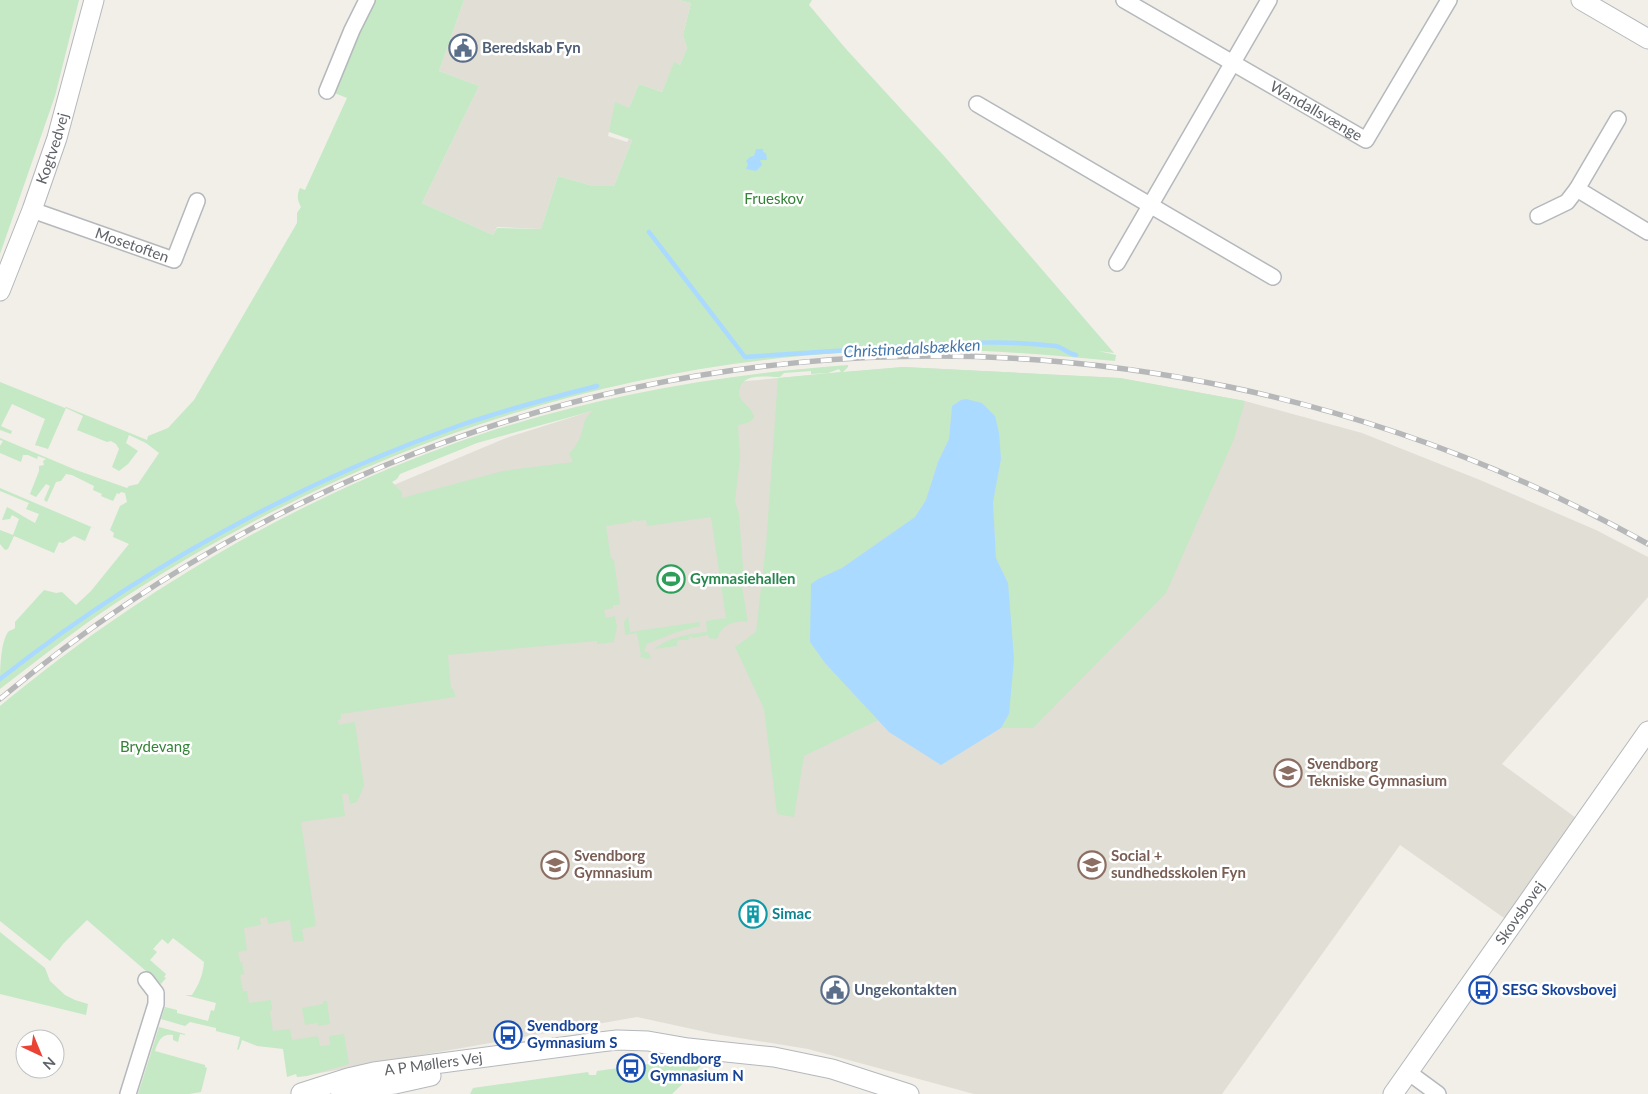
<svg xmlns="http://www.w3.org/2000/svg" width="1648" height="1094" viewBox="0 0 1648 1094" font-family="Lato,sans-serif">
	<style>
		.education { fill: #e1ded6 }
		.green { fill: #c5e8c5; fill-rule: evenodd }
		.water { fill: #aadaff }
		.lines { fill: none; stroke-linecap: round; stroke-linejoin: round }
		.stream { stroke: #aadaff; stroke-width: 4.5 }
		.minor-casing { stroke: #b5b8bc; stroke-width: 18 }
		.tertiary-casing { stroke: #b5b8bc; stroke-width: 21 }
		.minor { stroke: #fff; stroke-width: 15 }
		.tertiary { stroke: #fff; stroke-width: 19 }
		.rail-casing { stroke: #b6b7b8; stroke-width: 5.5 }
		.rail { stroke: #fff; stroke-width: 4; stroke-dasharray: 11; stroke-linecap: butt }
		.labels { text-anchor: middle; stroke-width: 5; stroke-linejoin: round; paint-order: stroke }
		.service-label { font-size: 15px; font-weight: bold; fill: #4e5e75; stroke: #fff; text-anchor: start }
		.street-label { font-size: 15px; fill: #5f6368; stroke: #fff }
		.park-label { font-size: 15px; fill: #348238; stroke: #fff }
		.leisure-label { font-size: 15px; font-weight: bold; fill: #27864d; stroke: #fff; text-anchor: start }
		.education-label { font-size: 15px; font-weight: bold; fill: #785e54; stroke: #fff; text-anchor: start }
		.culture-label { font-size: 15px; font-weight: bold; fill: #0d838f; stroke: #fff; text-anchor: start }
		.transit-label { font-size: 15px; font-weight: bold; fill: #164399; stroke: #fff; text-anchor: start }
		.water-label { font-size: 16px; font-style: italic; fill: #4174aa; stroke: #fff }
	</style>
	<rect width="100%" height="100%" fill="#f1efe8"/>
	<!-- education -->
	<path class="education" d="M 464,0 L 679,0 L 691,3 L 683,35 L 687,48 L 680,65 L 674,63 L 662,92 L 639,84 L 629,108 L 609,132 L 608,136 L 627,142 L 629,139 L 632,140 L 614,186 L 593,186 L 558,176 L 541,229 L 497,227 L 493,235 L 422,203 L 479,86 L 439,71 Z
		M 903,367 L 1120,378 L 1245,401 L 1362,433 L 1480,480 L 1596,530 L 1648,557 L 1648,597 L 1502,764 L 1583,823 L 1507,920 L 1400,845 L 1222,1094 L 974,1094 L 808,1049 L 715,1034 L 637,1017 L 297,1077 L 302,1053 L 227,1031 L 201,856 L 249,566 L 389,487 L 506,438 L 598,409 L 746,381 Z"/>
	<!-- green -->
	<path class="green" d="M 0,0 L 79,0 L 55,96 L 0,254 Z
		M 373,0 L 464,0 L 439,71 L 479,86 L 422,203 L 493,235 L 497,228 L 541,229 L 558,176 L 593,186 L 614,186 L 632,140 L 609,132 L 615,102 L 629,108 L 639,84 L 662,92 L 674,62 L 680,65 L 687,48 L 683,35 L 691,3 L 679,0 L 812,0 L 809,5 L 846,49 L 945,157 L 1114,353 L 1098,351 L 1116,355 L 1115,361 C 1057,356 999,350 941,350 C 651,348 379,435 136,590 C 88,620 44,655 0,689 C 0,672 0,644 8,632 C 10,630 13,630 15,628 L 15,622 L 44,590 L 56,593 L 62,592 L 76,605 L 91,591 L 129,544 L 113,537 L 114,533 L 110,530 L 120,506 L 127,502 L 125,493 L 121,492 L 119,494 L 117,493 L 113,501 L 101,496 L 102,494 L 93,490 L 94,486 L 72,475 L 66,474 L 61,481 L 56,482 L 47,502 L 44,500 L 50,486 L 46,484 L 36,497 L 30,494 L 39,471 L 39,466 L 44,465 L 43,461 L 46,459 L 38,456 L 37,459 L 28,455 L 23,455 L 21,462 L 0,453 L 0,446 L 3,441 L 0,440 L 0,438 L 76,470 L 127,488 L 129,486 L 138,484 L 159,453 L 146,443 L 129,435 L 126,443 L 138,451 L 128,464 L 119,471 L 112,467 L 119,449 L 116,444 L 111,441 L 107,442 L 77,430 L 83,416 L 66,408 L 48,449 L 35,445 L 45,419 L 12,404 L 1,426 L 12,431 L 11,434 L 0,430 L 0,382 L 65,408 L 66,407 L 147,440 L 148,436 L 168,428 L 194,400 L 297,223 L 297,213 L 301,207 C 297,200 297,195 300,188 L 305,190 L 347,98 L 332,92 Z
		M 848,365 L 848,367 L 843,372 L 903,367 L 1120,378 L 1245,401 L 1234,439 L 1166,593 L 1033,728 L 1001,728 L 1009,714 L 1008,583 L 996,558 L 993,501 L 1001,459 L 995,416 L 982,403 L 961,400 L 952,406 L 949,439 L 938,462 L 926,500 L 915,517 L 842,568 L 820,578 L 810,642 L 825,663 L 878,720 L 804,756 L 794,817 L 777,814 L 764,709 L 735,647 L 756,632 L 766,545 L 778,378 L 841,372 L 839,369 L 828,373 L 811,374 L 811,371 L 784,373 L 780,377 C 763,377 739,372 739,395 C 743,405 750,404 754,417 C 751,423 744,424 738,425 L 740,458 L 735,501 L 739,514 L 744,580 L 742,587 L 748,622 C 736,620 720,625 718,638 L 715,639 L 712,638 L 710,639 L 708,635 L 693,638 L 690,636 L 688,640 L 679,640 L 677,642 L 677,646 L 654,649 C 669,637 689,634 707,632 L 706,621 L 726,618 L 711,517 L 647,526 L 646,520 L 636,521 L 633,519 L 632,522 L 606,526 L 611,558 L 614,560 L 620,603 L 619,605 L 613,605 L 613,608 L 604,610 L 606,618 L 615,616 L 617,627 L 614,642 L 597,644 L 597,641 L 448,655 L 451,688 L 454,690 L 455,697 L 341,714 L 341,719 L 338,720 L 339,725 L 355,722 L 364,786 L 357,802 L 350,804 L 348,794 L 342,794 L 345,816 L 301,822 L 316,926 L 302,929 L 304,941 L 293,942 L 290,920 L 268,924 L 267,917 L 260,918 L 261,925 L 244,928 L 247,950 L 238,952 L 240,962 L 242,962 L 244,974 L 240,975 L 243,991 L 247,991 L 249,1003 L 271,1000 L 272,1010 L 270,1011 L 273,1031 L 290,1029 L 292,1040 L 318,1036 L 320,1046 L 330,1045 L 329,1036 L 344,1034 L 349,1064 L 307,1076 L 297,1077 L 296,1074 L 287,1077 L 283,1049 L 257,1046 L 242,1040 L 239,1049 L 237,1050 L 240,1037 L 216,1031 L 216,1028 L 190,1022 L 185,1026 L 161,1019 L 165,1007 L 177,1010 L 177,1013 L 208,1021 L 211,1010 L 214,1011 L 216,1003 L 185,995 L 192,995 C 199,984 203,975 204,962 L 173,938 L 168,944 L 162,939 L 153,949 L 157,952 L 150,960 L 166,974 L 164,977 L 166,978 L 161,984 L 87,920 L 63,944 L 50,961 L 0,921 L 0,706 C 132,597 281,507 442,448 C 571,400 711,375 848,365 ZM 592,411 C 591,413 586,417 585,420 C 581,435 580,442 569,454 L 573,462 L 503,471 L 402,498 L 402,492 L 392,482 L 397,479 L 400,474 L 477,443 Z
		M 0,488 L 89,526 L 96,529 L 91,527 L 85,541 L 74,536 L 63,543 L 59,542 L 54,553 L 14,536 L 8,549 L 5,550 L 0,544 L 0,530 L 13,535 L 19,519 L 12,515 L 10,519 L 2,520 L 7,507 C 17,512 25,518 35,523 L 39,514 L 26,509 L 29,503 L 0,491 Z
		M 628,616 L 630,632 L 699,622 L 700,626 L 677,632 L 647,644 L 644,651 L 649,653 L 651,658 L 646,659 L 639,656 L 641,655 L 637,633 L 625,635 L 624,622 Z
		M 0,932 L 45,968 L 50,981 L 65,995 L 75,1000 L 88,1004 L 86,1015 L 0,994 Z
		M 323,1001 L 327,1001 L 330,1024 L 318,1026 L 317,1023 L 305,1025 L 302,1008 L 323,1004 Z
		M 159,1027 L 185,1034 L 185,1035 L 180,1034 L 178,1042 L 173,1040 L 173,1035 C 162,1033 158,1041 155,1051 L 205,1065 L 205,1067 L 207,1068 L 201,1092 L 189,1094 L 138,1094 Z
		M 664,1062 L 703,1064 L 672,1094 L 470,1094 L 473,1088 L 588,1072 L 589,1075 L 596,1075 L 597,1071 L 626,1067 L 627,1070 L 635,1069 L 634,1066 Z"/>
	<!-- water -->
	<path class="water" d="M 756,149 L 763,149 L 763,152 L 766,153 L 767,160 L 760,160 L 762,165 L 756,171 L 746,169 L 748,164 L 746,161 L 750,157 L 754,156 Z
		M 966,399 L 982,403 L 995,416 L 999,433 L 1001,459 L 993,502 L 996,558 L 1008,583 L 1014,659 L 1009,714 L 1001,728 L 941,765 L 889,732 L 825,663 L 810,642 L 811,584 L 820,578 L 842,568 L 915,517 L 926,500 L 938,462 L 949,439 L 952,406 L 961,400 Z"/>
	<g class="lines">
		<!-- stream -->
		<path class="stream" d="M 649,232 L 745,357 C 800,353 855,350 910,346 C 958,343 1007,340 1055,346 C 1063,347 1068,354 1076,355
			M 0,679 C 138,571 293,485 458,426 C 504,410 550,398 597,386"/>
		<!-- minor casing -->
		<g class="minor-casing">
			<g id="minor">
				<path id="s1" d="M 1124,0 L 1366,140 L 1449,0"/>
				<path d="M 327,91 L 352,30 L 367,0"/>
				<path d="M 977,104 L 1273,277"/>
				<path d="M 1618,119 L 1577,189 L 1648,232"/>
				<path id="s2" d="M 32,210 L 174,260 L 197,201"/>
				<path d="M 1538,216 L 1567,202 L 1577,189"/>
				<path d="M 1117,263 L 1269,0"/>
				<path d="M 1408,1072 L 1438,1094"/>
				<path d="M 128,1094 L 156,1004 L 156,993 L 146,980"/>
			</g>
		</g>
		<!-- tertiary casing -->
		<g class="tertiary-casing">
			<g id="tertiary">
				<path d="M 1581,0 L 1648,39"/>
				<path id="s3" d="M 0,291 L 32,210 L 57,138 L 94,0"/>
				<path d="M 340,1090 L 395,1084 L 431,1076"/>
				<path id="s4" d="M 301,1093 L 348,1078 L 374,1072 L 600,1042 L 617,1040 L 648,1041 L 688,1048 L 774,1057 L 832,1069 L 909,1094"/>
				<path id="s5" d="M 1393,1094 L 1648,731"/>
			</g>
		</g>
		<!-- minor -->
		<use href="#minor" class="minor"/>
		<!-- tertiary -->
		<use href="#tertiary" class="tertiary"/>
		<!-- rail casing -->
		<g class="rail-casing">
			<path id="rail" d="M 0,699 C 471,306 1113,246 1648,544"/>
		</g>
		<!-- rail -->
		<use href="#rail" class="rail"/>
	</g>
	<!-- icons -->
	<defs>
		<g id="civic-ring" transform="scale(1.4375)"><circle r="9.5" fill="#fff" stroke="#5c6f8a" stroke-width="1.5"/><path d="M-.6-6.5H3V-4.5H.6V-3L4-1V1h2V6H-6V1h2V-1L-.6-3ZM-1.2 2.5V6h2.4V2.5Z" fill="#5c6f8a"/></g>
		<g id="stadium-ring" transform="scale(1.4375)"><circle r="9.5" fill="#fff" stroke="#2e9e5b" stroke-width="1.5"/><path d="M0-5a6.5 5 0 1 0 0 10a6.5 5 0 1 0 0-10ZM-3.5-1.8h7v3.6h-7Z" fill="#2e9e5b"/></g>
		<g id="university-ring" transform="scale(1.4375)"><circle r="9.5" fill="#fff" stroke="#8d6e63" stroke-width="1.5"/><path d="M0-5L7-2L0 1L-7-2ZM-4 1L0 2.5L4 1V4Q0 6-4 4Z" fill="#8d6e63"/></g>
		<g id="school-ring" transform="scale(1.4375)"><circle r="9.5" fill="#fff" stroke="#8d6e63" stroke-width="1.5"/><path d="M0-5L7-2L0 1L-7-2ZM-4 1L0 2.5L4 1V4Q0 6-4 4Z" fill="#8d6e63"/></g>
		<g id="building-ring" transform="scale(1.4375)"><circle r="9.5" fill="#fff" stroke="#0f9aa8" stroke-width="1.5"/><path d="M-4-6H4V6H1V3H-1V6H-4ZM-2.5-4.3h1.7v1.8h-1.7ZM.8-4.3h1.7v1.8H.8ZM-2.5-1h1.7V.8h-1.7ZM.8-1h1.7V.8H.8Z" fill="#0f9aa8"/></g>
		<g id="bus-ring" transform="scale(1.4375)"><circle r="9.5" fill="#fff" stroke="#1a4fb4" stroke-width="1.5"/><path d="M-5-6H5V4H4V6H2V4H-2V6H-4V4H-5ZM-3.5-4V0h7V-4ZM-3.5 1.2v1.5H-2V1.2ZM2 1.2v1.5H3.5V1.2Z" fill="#1a4fb4"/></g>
	</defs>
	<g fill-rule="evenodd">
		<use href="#civic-ring" x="463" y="48"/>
		<use href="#stadium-ring" x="671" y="579"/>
		<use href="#university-ring" x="1288" y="773"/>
		<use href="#university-ring" x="555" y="865"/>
		<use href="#school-ring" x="1092" y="865"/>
		<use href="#building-ring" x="753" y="914"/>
		<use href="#civic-ring" x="835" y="990"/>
		<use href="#bus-ring" x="1483" y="990"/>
		<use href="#bus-ring" x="508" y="1035"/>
		<use href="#bus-ring" x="631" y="1068"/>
	</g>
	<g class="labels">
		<!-- service labels -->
		<g class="service-label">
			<text x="482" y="53">Beredskab Fyn</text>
			<text x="854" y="995">Ungekontakten</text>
		</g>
		<!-- street labels -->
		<g class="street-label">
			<text dy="5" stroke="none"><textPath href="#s1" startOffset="222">Wandallsvænge</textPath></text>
			<text dy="5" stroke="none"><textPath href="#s3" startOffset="152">Kogtvedvej</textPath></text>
			<text dy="5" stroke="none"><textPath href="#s2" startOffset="106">Mosetoften</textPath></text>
			<text dy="5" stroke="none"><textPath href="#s5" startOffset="221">Skovsbovej</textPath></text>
			<text dy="5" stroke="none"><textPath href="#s4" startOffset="136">A P Møllers Vej</textPath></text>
		</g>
		<!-- park labels -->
		<g class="park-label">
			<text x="774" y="204">Frueskov</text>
			<text x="155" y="752">Brydevang</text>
		</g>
		<!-- leisure labels -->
		<g class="leisure-label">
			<text x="690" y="584">Gymnasiehallen</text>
		</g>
		<!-- education labels -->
		<g class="education-label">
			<text x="1307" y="769">Svendborg<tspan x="1307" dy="17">Tekniske Gymnasium</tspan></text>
			<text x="574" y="861">Svendborg<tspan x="574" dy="17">Gymnasium</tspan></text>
			<text x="1111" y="861">Social +<tspan x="1111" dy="17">sundhedsskolen Fyn</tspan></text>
		</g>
		<!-- culture labels -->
		<g class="culture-label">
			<text x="772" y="919">Simac</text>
		</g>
		<!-- transit labels -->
		<g class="transit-label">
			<text x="1502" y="995">SESG Skovsbovej</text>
			<text x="527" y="1031">Svendborg<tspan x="527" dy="17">Gymnasium S</tspan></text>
			<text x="650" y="1064">Svendborg<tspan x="650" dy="17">Gymnasium N</tspan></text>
		</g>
		<!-- water labels -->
		<g class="water-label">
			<text transform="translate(912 348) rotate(-3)" y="6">Christinedalsbækken</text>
		</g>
	</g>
	<!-- north arrow -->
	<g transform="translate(40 1054) rotate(136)"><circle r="24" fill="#ffffff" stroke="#bfc1c3"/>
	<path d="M0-4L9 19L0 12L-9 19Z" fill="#ea4335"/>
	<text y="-8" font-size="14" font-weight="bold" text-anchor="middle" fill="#5f6368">N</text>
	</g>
</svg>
